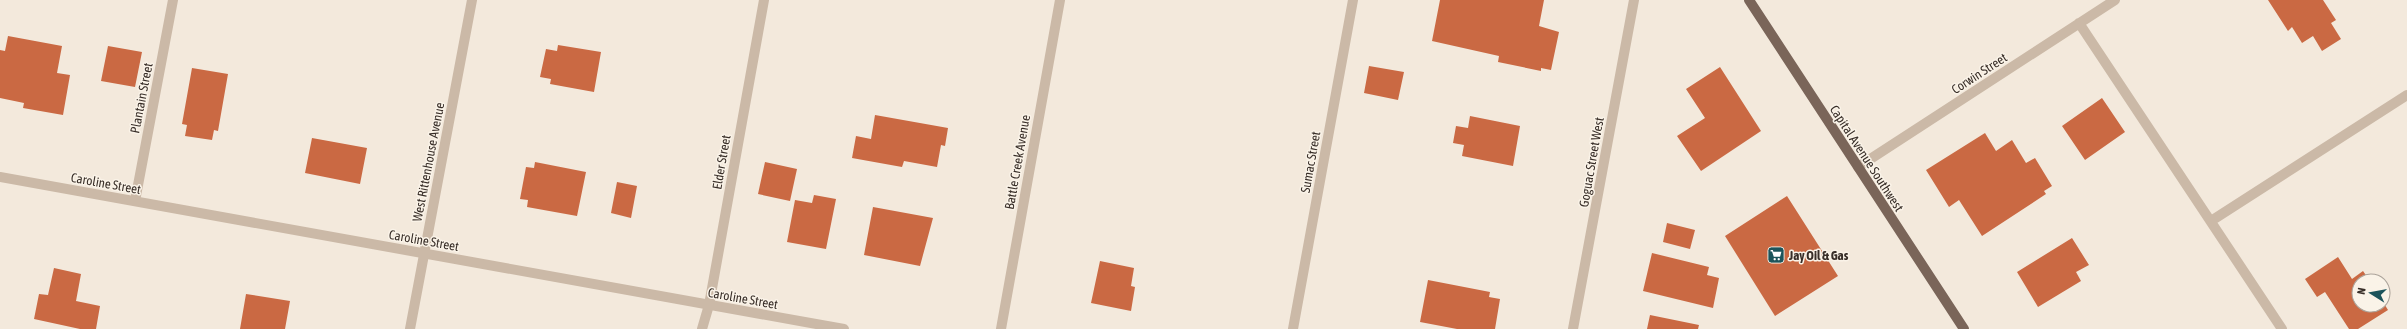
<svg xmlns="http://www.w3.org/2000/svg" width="2407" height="329" viewBox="0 0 2407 329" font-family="'Asap Condensed',sans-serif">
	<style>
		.building { fill: #ca6943 }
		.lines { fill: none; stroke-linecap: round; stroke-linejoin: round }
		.minor { stroke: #cbb9a7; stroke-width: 10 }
		.major { stroke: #7a6559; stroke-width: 10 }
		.labels { text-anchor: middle; stroke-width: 3; stroke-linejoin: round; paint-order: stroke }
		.street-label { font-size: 13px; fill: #382e28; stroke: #faf3e8 }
		.poi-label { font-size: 13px; font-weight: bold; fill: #382e28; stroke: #faf3e8; text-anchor: start }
	</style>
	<rect width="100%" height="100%" fill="#f3e9dc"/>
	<!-- building -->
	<path class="building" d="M 1440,0 L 1544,0 L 1539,26 L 1559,32 L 1551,70 L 1541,68 L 1541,71 L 1498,62 L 1499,56 L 1432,41 Z
		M 2268,0 L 2323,0 L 2336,20 L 2331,23 L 2341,39 L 2322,51 L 2313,36 L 2302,43 L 2292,27 L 2288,31 Z
		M 8,36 L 62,46 L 57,73 L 70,75 L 63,115 L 23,108 L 24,103 L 0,98 L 0,50 L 5,51 Z
		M 558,45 L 601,52 L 594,92 L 550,84 L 551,79 L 540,77 L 546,49 L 557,51 Z
		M 108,46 L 142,52 L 135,87 L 101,81 Z
		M 1369,66 L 1404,72 L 1398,100 L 1364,93 Z
		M 1720,67 L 1761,131 L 1701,171 L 1677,136 L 1705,118 L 1686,89 Z
		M 192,68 L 228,74 L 218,131 L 214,130 L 212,140 L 185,136 L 187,125 L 182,124 Z
		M 2102,98 L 2125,132 L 2085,160 L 2062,126 Z
		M 875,115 L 948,128 L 945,146 L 941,145 L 937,167 L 904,161 L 902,167 L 852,158 L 856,136 L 871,139 Z
		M 1470,116 L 1520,126 L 1513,166 L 1462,156 L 1464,145 L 1453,143 L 1456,126 L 1468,128 Z
		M 1985,133 L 1996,151 L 2012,140 L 2026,163 L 2035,158 L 2052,186 L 2044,191 L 2046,194 L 1982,236 L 1959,200 L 1949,207 L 1926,170 Z
		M 312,138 L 367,148 L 360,184 L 305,173 Z
		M 535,162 L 586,172 L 577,216 L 527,207 L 528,200 L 520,199 L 526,167 L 534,168 Z
		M 765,162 L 797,169 L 790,201 L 758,194 Z
		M 617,182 L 637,186 L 631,218 L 611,213 Z
		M 814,195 L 836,199 L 826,249 L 787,242 L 795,200 L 812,203 Z
		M 1787,196 L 1838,276 L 1775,316 L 1725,236 Z
		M 873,207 L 933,218 L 920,266 L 864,255 Z
		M 1667,223 L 1695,230 L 1690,249 L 1663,242 Z
		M 2072,238 L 2089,265 L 2076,272 L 2081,281 L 2038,307 L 2017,272 Z
		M 1652,253 L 1709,267 L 1707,275 L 1719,278 L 1713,308 L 1643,291 Z
		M 2338,257 L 2352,279 L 2363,271 L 2370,281 L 2359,281 L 2359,305 L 2383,305 L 2383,302 L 2388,310 L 2358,329 L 2349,329 L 2325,292 L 2317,297 L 2305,279 Z
		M 1100,261 L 1134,268 L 1131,286 L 1135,287 L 1131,311 L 1091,303 Z
		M 54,268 L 81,274 L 76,301 L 100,306 L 96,329 L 80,329 L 34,319 L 39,294 L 48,295 Z
		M 1428,280 L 1490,292 L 1489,297 L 1500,299 L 1495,329 L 1457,329 L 1420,322 Z
		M 246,294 L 290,301 L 285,329 L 240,329 Z
		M 1650,315 L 1699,325 L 1698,329 L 1647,329 Z"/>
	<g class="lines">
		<!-- minor -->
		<path class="minor" d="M 2079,23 L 2282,329
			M 1858,167 L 2115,0
			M 0,177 L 844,329
			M 135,201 L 173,0
			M 2211,221 L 2407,95
			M 410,329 L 472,0
			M 702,329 L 709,305 L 764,0
			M 1001,329 L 1060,0
			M 1293,329 L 1353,0
			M 1573,329 L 1634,0"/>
		<!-- major -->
		<path class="major" d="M 1749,0 L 1964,329"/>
	</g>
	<!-- icons -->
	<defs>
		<g id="supermarket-square" transform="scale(0.9)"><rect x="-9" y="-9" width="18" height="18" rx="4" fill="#1c545b" stroke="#faf3e8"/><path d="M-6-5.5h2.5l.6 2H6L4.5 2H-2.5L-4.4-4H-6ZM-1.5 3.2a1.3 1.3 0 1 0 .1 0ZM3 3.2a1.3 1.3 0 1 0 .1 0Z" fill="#fff"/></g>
	</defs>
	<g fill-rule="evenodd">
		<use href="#supermarket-square" x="1776" y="255"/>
	</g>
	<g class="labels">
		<!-- street labels -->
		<g class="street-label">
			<text transform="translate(1979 73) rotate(-33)" y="5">Corwin Street</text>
			<text transform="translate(141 98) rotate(-79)" y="5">Plantain Street</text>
			<text transform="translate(1867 158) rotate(57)" y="5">Capital Avenue Southwest</text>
			<text transform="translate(428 162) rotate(-79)" y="5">West Rittenhouse Avenue</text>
			<text transform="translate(721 162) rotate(-80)" y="5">Elder Street</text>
			<text transform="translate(1017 162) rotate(-80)" y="5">Battle Creek Avenue</text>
			<text transform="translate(1310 162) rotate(-80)" y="5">Sumac Street</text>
			<text transform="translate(1591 162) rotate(-80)" y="5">Goguac Street West</text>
			<text transform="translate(106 183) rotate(10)" y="5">Caroline Street</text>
			<text transform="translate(424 240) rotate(10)" y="5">Caroline Street</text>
			<text transform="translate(743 298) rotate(10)" y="5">Caroline Street</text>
		</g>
		<!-- poi labels -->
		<g class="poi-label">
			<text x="1789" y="260">Jay Oil &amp; Gas</text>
		</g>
	</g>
	<!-- north arrow -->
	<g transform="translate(2371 293) rotate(281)"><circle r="19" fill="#faf3e8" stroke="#aca49b"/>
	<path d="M0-3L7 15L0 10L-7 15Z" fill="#1c545b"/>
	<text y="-6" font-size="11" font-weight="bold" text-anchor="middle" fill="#382e28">N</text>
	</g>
</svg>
